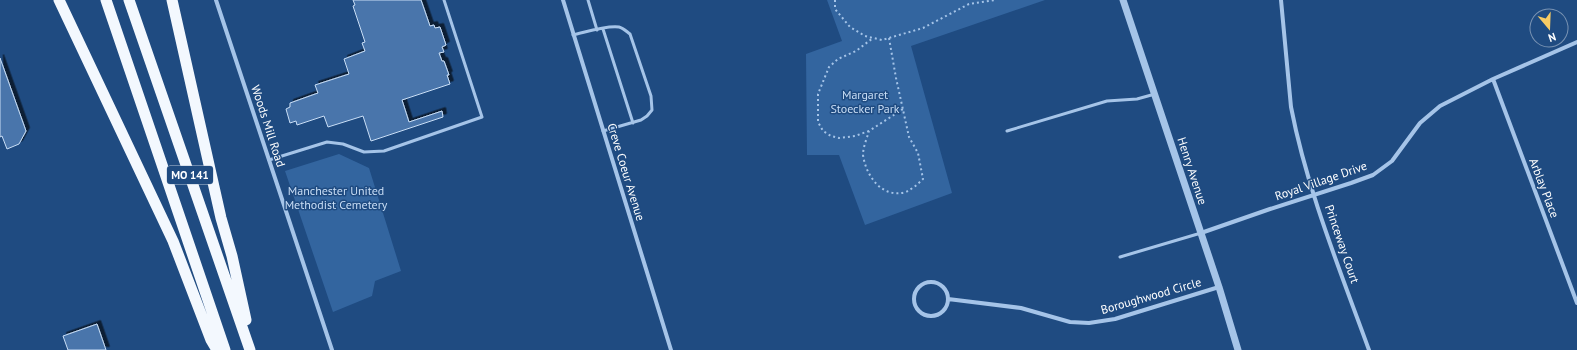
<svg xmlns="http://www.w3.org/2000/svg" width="1577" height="350" viewBox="0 0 1577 350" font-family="'PT Sans',sans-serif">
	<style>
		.green { fill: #33659f }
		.building { fill: #4875ab; stroke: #c9def6; filter: url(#shadow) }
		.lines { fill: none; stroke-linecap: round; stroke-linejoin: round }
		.path { stroke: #a5c4e8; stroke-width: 2; stroke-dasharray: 2 3; stroke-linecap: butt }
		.service { stroke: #a5c4e8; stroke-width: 3 }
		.minor { stroke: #a5c4e8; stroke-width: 4 }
		.tertiary { stroke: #a5c4e8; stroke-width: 7 }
		.trunk { stroke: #f3f8fe; stroke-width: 11 }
		.labels { text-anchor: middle; stroke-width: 3; stroke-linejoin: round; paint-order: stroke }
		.shield { fill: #1f4b81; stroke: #bcc9d9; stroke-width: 1 }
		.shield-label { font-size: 11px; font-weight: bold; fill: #fff }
		.park-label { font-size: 12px; fill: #c9def6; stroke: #1f4b81 }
		.street-label { font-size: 12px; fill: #fff; stroke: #1f4b81 }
	</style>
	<defs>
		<filter id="shadow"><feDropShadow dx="3.5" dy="-3.5" stdDeviation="0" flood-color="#0009"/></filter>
	</defs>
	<rect width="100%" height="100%" fill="#1f4b81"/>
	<!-- green -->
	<path class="green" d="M 827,0 L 1045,0 L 911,46 L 952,193 L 865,225 L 839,155 L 807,155 L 806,54 L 842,41 Z
		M 339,154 L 369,168 L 401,271 L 375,281 L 372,296 L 333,312 L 285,171 Z"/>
	<!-- building -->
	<path class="building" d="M 353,0 L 421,0 L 430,26 L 434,25 L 435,28 L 440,27 L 446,45 L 442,47 L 444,52 L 439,53 L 442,61 L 444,61 L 449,75 L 447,75 L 450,84 L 402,100 L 409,122 L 442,111 L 443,117 L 371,141 L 363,116 L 328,127 L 324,116 L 297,125 L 296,121 L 290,123 L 286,109 L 290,107 L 290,103 L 318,93 L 315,85 L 349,74 L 344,59 L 365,51 L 362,43 L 365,42 L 353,6 L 355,5 Z
		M 0,58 L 26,131 L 19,144 L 7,149 L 2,136 L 0,137 Z
		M 97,324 L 106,350 L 68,350 L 63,336 Z"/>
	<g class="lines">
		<!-- path -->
		<path class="path" d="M 835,0 L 835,9 L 850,27 L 865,36 L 882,40 L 923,28 L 969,4 L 996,0
			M 889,38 L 896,78 L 909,137 L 918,153 L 923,179 C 918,184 912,189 906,192 C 882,199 866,176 863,155 C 863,147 867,138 869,131 L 903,109
			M 869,131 L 855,136 L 839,138 L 831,136 L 823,131 L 818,122 L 818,94 L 829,67 L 838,59 L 856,51 L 873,38"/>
		<!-- service -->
		<path class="service" d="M 588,0 L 597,30
			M 603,29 L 633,123
			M 573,35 C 586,32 607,25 619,27 C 623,28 626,31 630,34 L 651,96 L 652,110 L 647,116 L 641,120 L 603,131
			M 1007,131 L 1107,101 L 1137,99 L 1155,94
			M 269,160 L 327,142 L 343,144 L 364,152 L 384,151 L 482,117 L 444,0
			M 1120,257 L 1201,233"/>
		<!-- minor -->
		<path class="minor" d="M 216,0 L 332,350
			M 563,0 L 671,350
			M 1281,0 L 1291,107 C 1307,190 1340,270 1369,350
			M 1493,79 L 1577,303
			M 1201,233 L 1270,209 L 1351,183 L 1373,175 L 1392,161 L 1420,123 L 1440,106 L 1493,79 L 1577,42
			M914 299a17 17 0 1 1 34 0a17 17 0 1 1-34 0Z
			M 948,299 L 1021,308 L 1070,322 L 1089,323 L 1115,319 L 1219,287"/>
		<!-- tertiary -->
		<path class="tertiary" d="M 1123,0 L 1219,287 L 1238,350"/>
		<!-- trunk -->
		<path class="trunk" d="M 59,0 L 173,241 L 211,340 L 217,350
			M 106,0 L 225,350
			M 129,0 L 250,350
			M 172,0 L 221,218 L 232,256 L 246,320"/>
	</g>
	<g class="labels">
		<!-- shield labels -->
		<rect class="shield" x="167" y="166" width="46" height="18" rx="3"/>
		<g class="shield-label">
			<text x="190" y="179">MO 141</text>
		</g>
		<!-- park labels -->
		<g class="park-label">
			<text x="865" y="99">Margaret<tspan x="865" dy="14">Stoecker Park</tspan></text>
			<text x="336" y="195">Manchester United<tspan x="336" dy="14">Methodist Cemetery</tspan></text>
		</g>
		<!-- street labels -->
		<g class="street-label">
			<text transform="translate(268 126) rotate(72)" y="4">Woods Mill Road</text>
			<text transform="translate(1192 171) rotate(72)" y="4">Henry Avenue</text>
			<text transform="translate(626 172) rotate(73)" y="4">Creve Coeur Avenue</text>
			<text transform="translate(1321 181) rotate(-19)" y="4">Royal Village Drive</text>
			<text transform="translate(1544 188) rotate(69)" y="4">Arblay Place</text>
			<text transform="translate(1342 244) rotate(71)" y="4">Princeway Court</text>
			<text transform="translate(1151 296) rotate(-16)" y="4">Boroughwood Circle</text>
		</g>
	</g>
	<!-- north arrow -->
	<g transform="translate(1549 28) rotate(161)"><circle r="19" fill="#1f4b81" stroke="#7993b3"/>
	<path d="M0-3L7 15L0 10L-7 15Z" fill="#f7cb64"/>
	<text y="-6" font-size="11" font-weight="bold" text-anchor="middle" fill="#ffffff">N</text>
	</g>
</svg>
